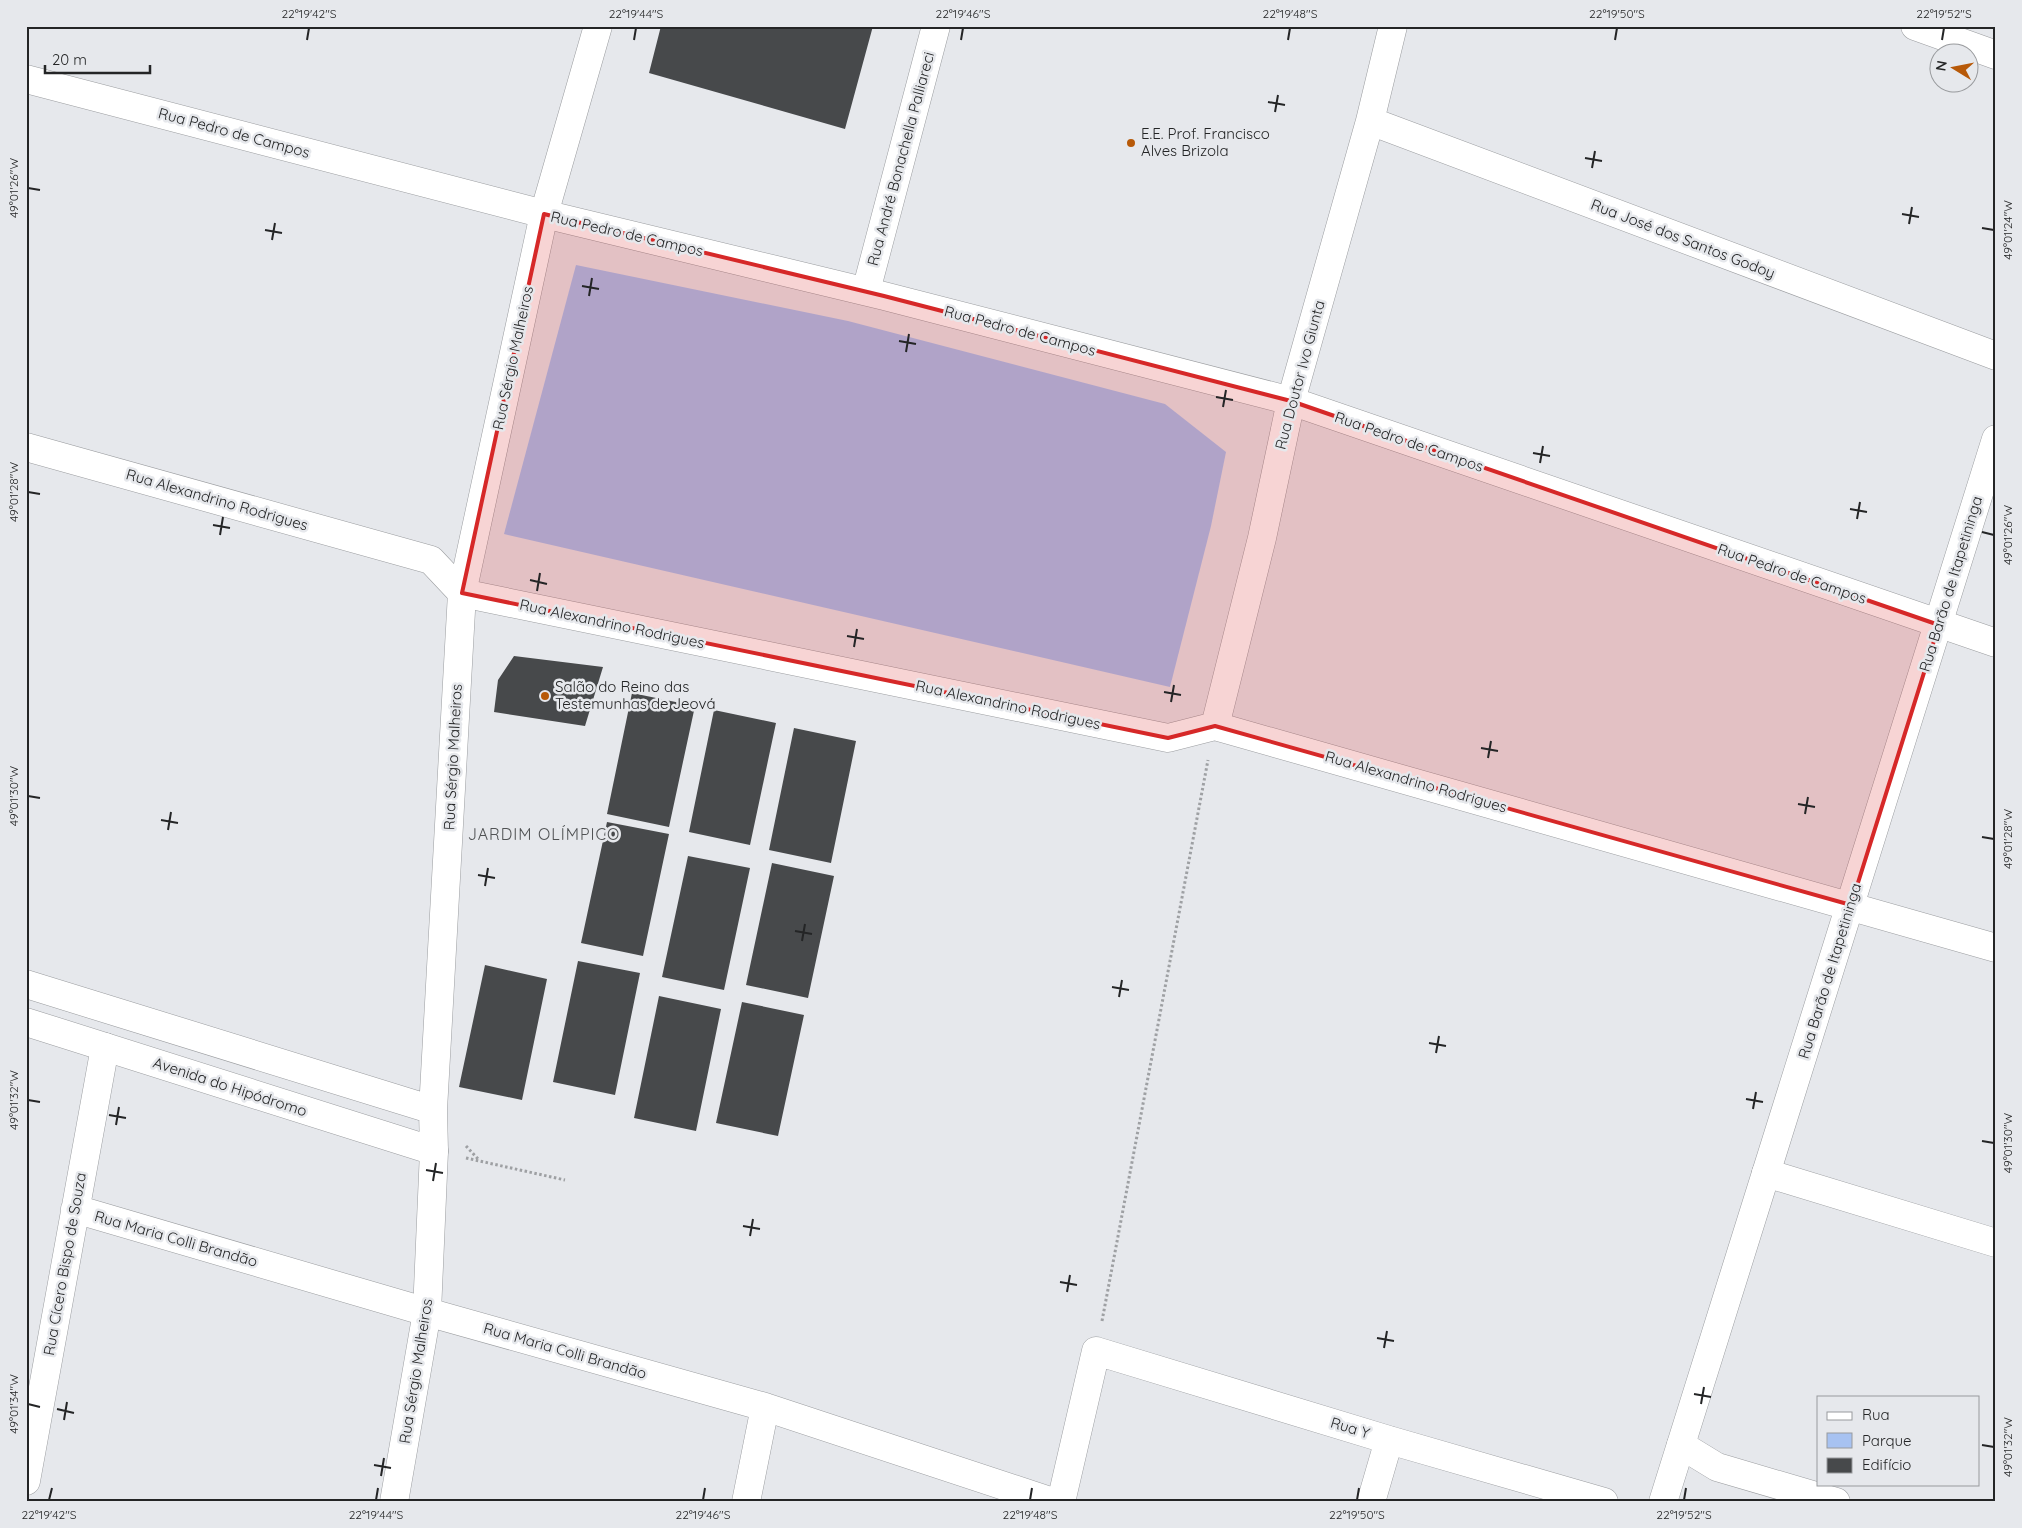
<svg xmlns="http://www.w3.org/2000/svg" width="2022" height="1528" viewBox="0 0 2022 1528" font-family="Quicksand,sans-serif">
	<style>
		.green { fill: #a7c2f1 }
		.building { fill: #47494b }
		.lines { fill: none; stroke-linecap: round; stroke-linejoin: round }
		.minor-casing { stroke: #9b9da0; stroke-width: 29 }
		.tertiary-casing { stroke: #9b9da0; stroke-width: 29 }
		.path { stroke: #9ea0a3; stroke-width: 3; stroke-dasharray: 2.5 2.5; stroke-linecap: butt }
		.minor { stroke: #fff; stroke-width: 28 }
		.tertiary { stroke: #fff; stroke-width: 28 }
		.marked { fill: #d62828; fill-opacity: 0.2; stroke: #d62828; stroke-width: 4; stroke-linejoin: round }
		.ticks { fill: none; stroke: #242526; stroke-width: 2 }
		.poi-dot { fill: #b75908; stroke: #e6e8ec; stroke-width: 2 }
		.labels { text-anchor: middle; stroke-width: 5; stroke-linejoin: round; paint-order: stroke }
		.street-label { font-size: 15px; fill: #242526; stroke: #e6e8ec }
		.poi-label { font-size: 15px; fill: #242526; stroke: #e6e8ec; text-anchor: start }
		.neighbourhood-label { font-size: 16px; letter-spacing: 1px; fill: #505254; stroke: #e6e8ec }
		.neatline { fill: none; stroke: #242526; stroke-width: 2 }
		.ticks-label { font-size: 12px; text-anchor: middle; fill: #242526 }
	</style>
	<rect width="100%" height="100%" fill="#e6e8ec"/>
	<!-- green -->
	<path class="green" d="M 576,265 L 848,321 L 1165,404 L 1226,452 L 1211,526 L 1170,687 L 504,534 Z"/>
	<!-- building -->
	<path class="building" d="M 661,26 L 873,26 L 845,129 L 649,73 Z
		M 514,656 L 603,667 L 585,726 L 494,712 L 498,680 Z
		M 632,693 L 695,706 L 669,827 L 607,814 Z
		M 714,710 L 776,723 L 750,845 L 689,832 Z
		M 794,728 L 856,741 L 831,863 L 769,850 Z
		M 607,822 L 669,834 L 643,956 L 581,943 Z
		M 688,856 L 750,868 L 724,990 L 662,977 Z
		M 772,863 L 834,876 L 808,998 L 746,985 Z
		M 578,961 L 640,973 L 615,1095 L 553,1082 Z
		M 485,965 L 547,979 L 522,1100 L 459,1087 Z
		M 659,996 L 721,1009 L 696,1131 L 634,1118 Z
		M 742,1002 L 804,1015 L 778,1136 L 716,1123 Z"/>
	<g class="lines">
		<!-- minor casing -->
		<g class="minor-casing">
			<path id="minor" d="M 1915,26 L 1996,55
				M 26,79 L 544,214 L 884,296 L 1291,401 L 1996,643
				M 1370,121 L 1996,356
				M 866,291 L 936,26
				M 26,447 L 431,560 L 462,593 L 1168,738 L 1215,726 L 1996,948
				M 1215,726 L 1262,538 L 1291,401 L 1370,121 L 1393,26
				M 1766,1173 L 1996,1243
				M 75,1209 L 427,1312 L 765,1407 L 1053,1502
				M 1681,1445 L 1717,1467 L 1836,1502
				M 26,1481 L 105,1047
				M 394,1502 L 427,1312 L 434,1151
				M 746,1502 L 765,1407
				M 1061,1502 L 1096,1351 L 1389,1440 L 1604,1502
				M 1371,1502 L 1389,1440"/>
		</g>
		<!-- tertiary casing -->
		<g class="tertiary-casing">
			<path id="tertiary" d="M 26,984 L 433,1110
				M 26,1022 L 434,1151 L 433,1110 L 462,593 L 544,214 L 598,26
				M 1663,1502 L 1996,439"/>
		</g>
		<!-- path -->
		<path class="path" d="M 466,1146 L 479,1160
			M 466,1158 L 565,1180
			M 1102,1321 L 1208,760"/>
		<!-- minor -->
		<use href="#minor" class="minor"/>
		<!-- tertiary -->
		<use href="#tertiary" class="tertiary"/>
	</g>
	<!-- marked area -->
	<path class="marked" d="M 544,214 L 884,296 L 1291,401 L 1939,625 L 1851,905 L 1215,726 L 1168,738 L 462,593 Z"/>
	<!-- ticks -->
	<path class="ticks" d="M 307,40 L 309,28M 634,40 L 636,28M 961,40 L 963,28M 1288,40 L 1290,28M 1615,40 L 1617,28M 1942,40 L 1944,28M 1268,102 L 1285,105M 1275,112 L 1278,95M 1585,158 L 1602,161M 1592,168 L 1595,151M 28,188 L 40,190M 1902,214 L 1919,217M 1909,224 L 1912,207M 1982,228 L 1994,230M 265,230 L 282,233M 272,240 L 275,223M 582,286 L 599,289M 589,296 L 592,278M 899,341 L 916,344M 906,352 L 909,334M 1216,397 L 1233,400M 1223,407 L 1226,390M 1533,453 L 1550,456M 1540,463 L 1543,446M 28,492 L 40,494M 1850,509 L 1867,512M 1857,519 L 1860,502M 213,525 L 230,528M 1982,532 L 1994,535M 220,535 L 223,517M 530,580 L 547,584M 537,591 L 540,573M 847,636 L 864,639M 854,647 L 857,629M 1164,692 L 1181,695M 1171,702 L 1174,685M 1481,748 L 1498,751M 1488,758 L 1491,741M 28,796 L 40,798M 1798,804 L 1815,807M 1805,814 L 1808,797M 161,820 L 178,823M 168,830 L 171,812M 1982,837 L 1994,839M 478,875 L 495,878M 485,886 L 488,868M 795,931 L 812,934M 802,941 L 805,924M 1112,987 L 1129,990M 1119,997 L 1122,980M 1429,1043 L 1446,1046M 1436,1053 L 1439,1036M 1746,1099 L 1763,1102M 28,1100 L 40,1102M 1753,1109 L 1756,1092M 109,1115 L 126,1118M 116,1125 L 119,1107M 1982,1141 L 1994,1143M 426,1170 L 443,1173M 433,1181 L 436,1163M 743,1226 L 760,1229M 750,1236 L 753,1219M 1060,1282 L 1077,1285M 1067,1292 L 1070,1275M 1377,1338 L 1394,1341M 1384,1348 L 1387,1331M 1694,1394 L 1711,1397M 28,1404 L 40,1407M 1701,1404 L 1704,1387M 57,1409 L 74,1413M 64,1420 L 67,1402M 1982,1445 L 1994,1447M 374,1465 L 391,1468M 381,1476 L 384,1458M 49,1500 L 52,1488M 376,1500 L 378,1488M 703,1500 L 705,1488M 1030,1500 L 1032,1488M 1357,1500 L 1359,1488M 1684,1500 L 1686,1488"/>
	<!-- markers -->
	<g class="poi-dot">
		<circle cx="1131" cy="143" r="5"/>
		<circle cx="545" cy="696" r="5"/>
	</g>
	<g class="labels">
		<!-- street labels -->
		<g class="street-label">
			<text transform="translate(234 133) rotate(15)" y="5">Rua Pedro de Campos</text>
			<text transform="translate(901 159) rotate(-75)" y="5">Rua André Bonachella Palliareci</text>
			<text transform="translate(627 234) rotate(13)" y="5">Rua Pedro de Campos</text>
			<text transform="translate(1683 239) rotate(21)" y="5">Rua José dos Santos Godoy</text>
			<text transform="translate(1020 331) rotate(15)" y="5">Rua Pedro de Campos</text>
			<text transform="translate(513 358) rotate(-78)" y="5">Rua Sérgio Malheiros</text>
			<text transform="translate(1300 375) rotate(-75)" y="5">Rua Doutor Ivo Giunta</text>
			<text transform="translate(1409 442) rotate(19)" y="5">Rua Pedro de Campos</text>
			<text transform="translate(217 500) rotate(16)" y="5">Rua Alexandrino Rodrigues</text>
			<text transform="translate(1792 574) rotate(19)" y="5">Rua Pedro de Campos</text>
			<text transform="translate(1951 584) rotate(-73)" y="5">Rua Barão de Itapetininga</text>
			<text transform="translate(612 624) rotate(12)" y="5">Rua Alexandrino Rodrigues</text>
			<text transform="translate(1008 705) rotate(12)" y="5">Rua Alexandrino Rodrigues</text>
			<text transform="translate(453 757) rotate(-87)" y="5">Rua Sérgio Malheiros</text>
			<text transform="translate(1416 782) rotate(16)" y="5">Rua Alexandrino Rodrigues</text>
			<text transform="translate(1830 971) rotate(-73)" y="5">Rua Barão de Itapetininga</text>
			<text transform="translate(230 1087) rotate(18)" y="5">Avenida do Hipódromo</text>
			<text transform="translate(176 1239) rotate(16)" y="5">Rua Maria Colli Brandão</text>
			<text transform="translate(65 1264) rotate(-80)" y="5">Rua Cícero Bispo de Souza</text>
			<text transform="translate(565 1351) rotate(16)" y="5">Rua Maria Colli Brandão</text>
			<text transform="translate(416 1371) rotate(-81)" y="5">Rua Sérgio Malheiros</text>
			<text transform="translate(1350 1428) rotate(17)" y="5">Rua Y</text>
		</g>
		<!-- poi labels -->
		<g class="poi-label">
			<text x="1141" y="139">E.E. Prof. Francisco<tspan x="1141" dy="17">Alves Brizola</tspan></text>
			<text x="555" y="692">Salão do Reino das<tspan x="555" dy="17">Testemunhas de Jeová</tspan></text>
		</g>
		<!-- neighbourhood labels -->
		<g class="neighbourhood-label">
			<text x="544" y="840">JARDIM OLÍMPICO</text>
		</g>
	</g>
	<!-- border -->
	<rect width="2022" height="1528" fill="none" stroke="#e6e8ec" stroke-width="55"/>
	<!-- legend -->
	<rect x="1817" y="1396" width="162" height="90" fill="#e6e8ec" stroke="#989a9d"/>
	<rect x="1827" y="1412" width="25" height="8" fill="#ffffff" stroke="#989a9d"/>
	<text x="1862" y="1420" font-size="15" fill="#242526">Rua</text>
	<rect x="1827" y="1433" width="25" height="15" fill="#a7c2f1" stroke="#989a9d"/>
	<text x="1862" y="1446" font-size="15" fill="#242526">Parque</text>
	<rect x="1827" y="1458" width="25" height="15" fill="#47494b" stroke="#989a9d"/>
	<text x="1862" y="1470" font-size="15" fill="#242526">Edifício</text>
	<!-- north arrow -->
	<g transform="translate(1954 68) rotate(280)"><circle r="24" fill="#e6e8ec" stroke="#989a9d"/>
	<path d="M0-4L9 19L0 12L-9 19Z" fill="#b75908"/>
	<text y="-8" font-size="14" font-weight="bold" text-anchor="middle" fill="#242526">N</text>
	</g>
	<!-- scale -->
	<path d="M45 65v8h105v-8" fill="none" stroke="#242526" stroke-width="2.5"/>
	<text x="52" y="65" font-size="15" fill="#242526" stroke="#e6e8ec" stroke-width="4" paint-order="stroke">20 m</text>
	<rect x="28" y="28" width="1966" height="1472" class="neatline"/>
	<g class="ticks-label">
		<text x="309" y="18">22°19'42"S</text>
		<text x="636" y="18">22°19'44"S</text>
		<text x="963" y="18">22°19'46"S</text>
		<text x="1290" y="18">22°19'48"S</text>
		<text x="1617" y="18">22°19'50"S</text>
		<text x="1944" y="18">22°19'52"S</text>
		<text transform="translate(14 188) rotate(-90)" y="4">49°01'26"W</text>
		<text transform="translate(2008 230) rotate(-90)" y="4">49°01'24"W</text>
		<text transform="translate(14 492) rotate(-90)" y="4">49°01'28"W</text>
		<text transform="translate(2008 535) rotate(-90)" y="4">49°01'26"W</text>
		<text transform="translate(14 796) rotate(-90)" y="4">49°01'30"W</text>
		<text transform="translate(2008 839) rotate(-90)" y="4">49°01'28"W</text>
		<text transform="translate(14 1100) rotate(-90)" y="4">49°01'32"W</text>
		<text transform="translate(2008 1143) rotate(-90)" y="4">49°01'30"W</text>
		<text transform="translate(14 1404) rotate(-90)" y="4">49°01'34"W</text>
		<text transform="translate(2008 1447) rotate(-90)" y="4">49°01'32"W</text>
		<text x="49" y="1519">22°19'42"S</text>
		<text x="376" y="1519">22°19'44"S</text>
		<text x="703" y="1519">22°19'46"S</text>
		<text x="1030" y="1519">22°19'48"S</text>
		<text x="1357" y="1519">22°19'50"S</text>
		<text x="1684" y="1519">22°19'52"S</text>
	</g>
</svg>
